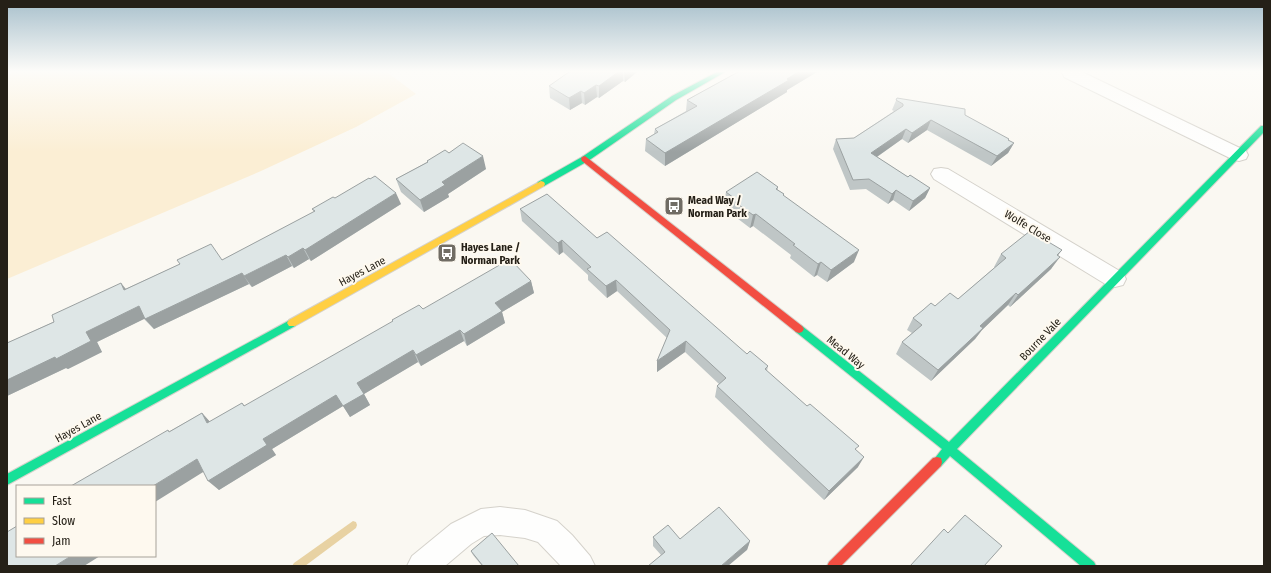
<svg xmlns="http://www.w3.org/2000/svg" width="1271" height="573" viewBox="0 0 1271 573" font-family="'Fira Sans Condensed',sans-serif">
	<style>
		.green { fill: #fbeed4 }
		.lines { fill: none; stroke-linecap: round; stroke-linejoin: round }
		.stream { fill: #e8d2a3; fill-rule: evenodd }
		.street-casing { stroke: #d5d2cb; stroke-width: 2 }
		.fast-casing { stroke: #d5d2cb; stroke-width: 2 }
		.slow-casing { stroke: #d5d2cb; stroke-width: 2 }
		.jam-casing { stroke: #d5d2cb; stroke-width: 2 }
		.street { fill: #fefefd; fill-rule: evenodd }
		.fast { fill: #16e098; fill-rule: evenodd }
		.slow { fill: #ffcf43; fill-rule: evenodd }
		.jam { fill: #f24e42; fill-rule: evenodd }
		.wall { fill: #bfc6c6 }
		.shaded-wall { fill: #9ba1a1 }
		.building { fill: #dee6e6; stroke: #9ba1a1 }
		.labels { text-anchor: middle; stroke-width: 4; stroke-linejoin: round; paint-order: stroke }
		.poi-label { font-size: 11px; font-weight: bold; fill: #252017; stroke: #fef9ef; text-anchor: start }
		.street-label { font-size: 11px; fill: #252017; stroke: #fef9ef }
	</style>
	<rect width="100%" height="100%" fill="#faf8f2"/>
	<!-- green -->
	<path class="green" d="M 15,72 L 387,72 L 416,94 L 356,127 L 261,171 L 7,279 L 7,75 Z"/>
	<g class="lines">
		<!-- stream -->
		<path class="stream" d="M 353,521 L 356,522 L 357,525 L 356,528 L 305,566 L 292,566 L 294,563 Z"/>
		<!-- street casing -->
		<g class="street-casing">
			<path id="street" d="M 1062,72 L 1082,72 L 1246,151 L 1248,155 L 1246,159 L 1239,161 L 1232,159 L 1064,77 Z
				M 941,168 L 948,169 L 1123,273 L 1126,279 L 1123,285 L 1115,287 L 1107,285 L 934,179 L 931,174 L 934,169 Z
				M 500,507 L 525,510 L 557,521 L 572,535 L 590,556 L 595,566 L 561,566 L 538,542 L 525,538 L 500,535 L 484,536 L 471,544 L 445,566 L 407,566 L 412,556 L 451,524 L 481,509 Z"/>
		</g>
		<!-- fast casing -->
		<g class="fast-casing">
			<path id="fast" d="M 717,72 L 725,72 L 676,100 L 588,161 L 544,186 L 538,186 L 537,184 L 538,182 L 582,157 L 672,96 Z
				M 1261,126 L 1264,126 L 1264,132 L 957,449 L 1094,562 L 1096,566 L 1081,566 L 950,456 L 941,466 L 937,467 L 933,466 L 932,462 L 942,449 L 796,332 L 794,329 L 796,326 L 799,325 L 802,326 L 949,442 Z
				M 292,319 L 295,320 L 297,323 L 295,326 L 7,485 L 7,474 Z"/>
		</g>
		<!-- slow casing -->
		<g class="slow-casing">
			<path id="slow" d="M 541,181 L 544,182 L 545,184 L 544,186 L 295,326 L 289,326 L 287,323 L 289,320 Z"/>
		</g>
		<!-- jam casing -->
		<g class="jam-casing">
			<path id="jam" d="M 585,156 L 802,326 L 804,329 L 802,332 L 799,333 L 796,332 L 582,161 L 581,159 L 582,157 Z
				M 937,457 L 941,458 L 942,462 L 941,466 L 841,566 L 827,566 L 829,562 L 933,458 Z"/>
		</g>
		<!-- street -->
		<use href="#street" class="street"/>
		<!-- fast -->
		<use href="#fast" class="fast"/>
		<!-- slow -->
		<use href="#slow" class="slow"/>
		<!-- jam -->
		<use href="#jam" class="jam"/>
	</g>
	<!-- wall -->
	<path class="wall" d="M 569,72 L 637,72 L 625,82 L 623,81 L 599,98 L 597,97 L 585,105 L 582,103 L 570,110 L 550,98 L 549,86 Z
		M 738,72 L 817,72 L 787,90 L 787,92 L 665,166 L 645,151 L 646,139 L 654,134 L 655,129 L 686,111 L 687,100 Z
		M 897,98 L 965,115 L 1014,143 L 1008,153 L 991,166 L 927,130 L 908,143 L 902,139 L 877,157 L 908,177 L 930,188 L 925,198 L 909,211 L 893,200 L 888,204 L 866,189 L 850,190 L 833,149 L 836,139 L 854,138 L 894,111 L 892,110 Z
		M 449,153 L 486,169 L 448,194 L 449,197 L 424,212 L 401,192 L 396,179 L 427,162 L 427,161 Z
		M 778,187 L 778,190 L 784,194 L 784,196 L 854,262 L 827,282 L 817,275 L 814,277 L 790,258 L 791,255 L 753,226 L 750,228 L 729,212 L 730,209 L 724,204 L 726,192 Z
		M 335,198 L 401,204 L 311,261 L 309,259 L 294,268 L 292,266 L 252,287 L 249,284 L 154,329 L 144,319 L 97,342 L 102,352 L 68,369 L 66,368 L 7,396 L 7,343 L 180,264 L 222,260 L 314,212 L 312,209 Z
		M 520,209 L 597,238 L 747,354 L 768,366 L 767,371 L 856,450 L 858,467 L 824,500 L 715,397 L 717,386 L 719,384 L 685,352 L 657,372 L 657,361 L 667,338 L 617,291 L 607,298 L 588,280 L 588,275 L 563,252 L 559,255 L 522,221 Z
		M 1001,254 L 1058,256 L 1051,269 L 1010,307 L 1008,305 L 982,330 L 975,339 L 931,381 L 896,354 L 902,342 L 912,333 L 907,330 L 913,318 L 935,306 L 958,299 L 995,267 L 994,267 Z
		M 531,281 L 534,293 L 502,312 L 505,323 L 467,346 L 464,341 L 421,366 L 418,362 L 364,394 L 370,405 L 350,417 L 343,406 L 272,449 L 276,455 L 219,490 L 170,431 L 202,413 L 210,422 L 242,403 L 245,406 L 392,322 L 392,320 L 423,309 Z
		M 653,537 L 680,539 L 750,541 L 747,550 L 661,555 L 653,546 Z
		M 471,551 L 519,566 L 482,566 L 473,555 Z"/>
	<!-- shaded-wall -->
	<path class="shaded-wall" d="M 618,72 L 623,72 L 623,81 L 599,98 L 599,86 Z
		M 624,72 L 637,72 L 625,82 Z
		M 798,72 L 817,72 L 787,90 L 787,92 L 665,166 L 665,153 Z
		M 596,85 L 597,97 L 585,105 L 584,93 Z
		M 581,91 L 582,103 L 570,110 L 569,98 Z
		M 931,120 L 927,130 L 908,143 L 912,133 Z
		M 906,129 L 902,139 L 868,163 L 871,153 Z
		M 1014,143 L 1008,153 L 991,166 L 997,156 Z
		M 483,156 L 486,169 L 448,194 L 449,197 L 424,212 L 420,200 L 442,182 Z
		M 930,188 L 925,198 L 909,211 L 913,201 Z
		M 896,190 L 893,200 L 888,204 L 892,194 Z
		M 396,193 L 401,204 L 311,261 L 305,250 Z
		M 756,214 L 753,226 L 750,228 L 753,215 Z
		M 562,240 L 563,252 L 559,255 L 558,243 Z
		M 303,248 L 309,259 L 294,268 L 288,257 Z
		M 859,250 L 854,262 L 827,282 L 831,270 Z
		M 1062,250 L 1053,262 L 1060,257 L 1051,269 L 1010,307 L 1018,295 Z
		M 286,255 L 292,266 L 252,287 L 244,276 Z
		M 821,262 L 817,275 L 814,277 L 818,264 Z
		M 242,273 L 249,284 L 154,329 L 145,319 Z
		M 616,280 L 617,291 L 607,298 L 606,286 Z
		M 531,281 L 534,293 L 502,312 L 505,323 L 467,346 L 464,334 L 495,303 Z
		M 121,283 L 130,294 L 124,290 Z
		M 1016,293 L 1008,305 L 982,330 L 975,339 L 931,381 L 938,370 L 980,326 Z
		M 139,306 L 148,317 L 97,342 L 102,352 L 68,369 L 66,368 L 7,396 L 7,380 L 86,332 Z
		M 460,330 L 464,341 L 421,366 L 416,355 Z
		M 686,341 L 685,352 L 657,372 L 657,361 Z
		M 413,350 L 418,362 L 364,394 L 370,405 L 350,417 L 343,406 L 357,383 Z
		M 336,395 L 343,406 L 272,449 L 276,455 L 219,490 L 208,481 L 263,439 Z
		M 202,413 L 212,424 L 207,423 Z
		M 864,457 L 858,467 L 824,500 L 829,491 Z
		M 197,459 L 208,469 L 155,502 L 155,486 L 153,486 Z
		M 750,541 L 747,550 L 728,566 L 721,566 Z
		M 71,556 L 100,556 L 84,566 L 55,566 Z"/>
	<!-- building -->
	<path class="building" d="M 569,72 L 618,72 L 599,86 L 596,85 L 584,93 L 581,91 L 569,98 L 549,86 Z
		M 738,72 L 798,72 L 787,79 L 789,80 L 665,153 L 646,139 L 658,132 L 655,129 L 697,106 L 687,100 Z
		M 897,98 L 965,109 L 965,115 L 1009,139 L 1008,140 L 1014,143 L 997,156 L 931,120 L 912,133 L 906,129 L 871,153 L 908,177 L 910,175 L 930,188 L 913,201 L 896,190 L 892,194 L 869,179 L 853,180 L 836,139 L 854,138 L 903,106 L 903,104 L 896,100 Z
		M 463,143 L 483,156 L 442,182 L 445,185 L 420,200 L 396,179 L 428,162 L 427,161 L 445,150 L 449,153 Z
		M 757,172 L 778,187 L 776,189 L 784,194 L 783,195 L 859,250 L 831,270 L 821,262 L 818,264 L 793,245 L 795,244 L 756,214 L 753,215 L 731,199 L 734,198 L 726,192 Z
		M 375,176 L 396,193 L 305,250 L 303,248 L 288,257 L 286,255 L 244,276 L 242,273 L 145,319 L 139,306 L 86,332 L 91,341 L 56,359 L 55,357 L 7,380 L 7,343 L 54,322 L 52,315 L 121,283 L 124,290 L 180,264 L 177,260 L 211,244 L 222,260 L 315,211 L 312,209 L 333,197 L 335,198 L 369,178 L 370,179 Z
		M 547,194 L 597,238 L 607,232 L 747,354 L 750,351 L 768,366 L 765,369 L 807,406 L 810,404 L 859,446 L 855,449 L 864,457 L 829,491 L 717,386 L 726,378 L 686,341 L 657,361 L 670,330 L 616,280 L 606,286 L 587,269 L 591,267 L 562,240 L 558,243 L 520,209 Z
		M 1030,231 L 1062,250 L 1057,255 L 1060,257 L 1018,295 L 1016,293 L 980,326 L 983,328 L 938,370 L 902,342 L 922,325 L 913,318 L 923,310 L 931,303 L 935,306 L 950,293 L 958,299 L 1006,258 L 1001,254 Z
		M 510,259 L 531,281 L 495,303 L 502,311 L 464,334 L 460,330 L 416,355 L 413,350 L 357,383 L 364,394 L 343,406 L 336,395 L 263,439 L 267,445 L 208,481 L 197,459 L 153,486 L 71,486 L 168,430 L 169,432 L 202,413 L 207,423 L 242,403 L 244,406 L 393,321 L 392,320 L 419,305 L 423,309 Z
		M 719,507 L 750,541 L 721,566 L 648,566 L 665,552 L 653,537 L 668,525 L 680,539 Z
		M 965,515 L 1002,546 L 984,566 L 910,566 L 944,529 L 948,533 Z
		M 17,526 L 17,556 L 71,556 L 55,566 L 7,566 L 7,532 Z
		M 492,533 L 519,566 L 483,566 L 471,551 Z"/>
	<!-- sky -->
	<linearGradient id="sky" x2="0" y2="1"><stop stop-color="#a8c0cc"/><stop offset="0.47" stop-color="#fdfcf9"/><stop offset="1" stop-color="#fdfcf9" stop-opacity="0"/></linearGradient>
	<rect width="1271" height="152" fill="url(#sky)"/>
	<!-- icons -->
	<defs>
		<g id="bus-square" transform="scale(1)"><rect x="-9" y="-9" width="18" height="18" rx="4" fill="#706c64" stroke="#fef9ef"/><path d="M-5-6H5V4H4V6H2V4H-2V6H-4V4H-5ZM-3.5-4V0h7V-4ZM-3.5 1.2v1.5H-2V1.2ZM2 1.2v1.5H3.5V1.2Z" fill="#fff"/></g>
	</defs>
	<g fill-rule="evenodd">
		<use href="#bus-square" x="674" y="206"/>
		<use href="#bus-square" x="447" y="253"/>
	</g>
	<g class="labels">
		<!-- poi labels -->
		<g class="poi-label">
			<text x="688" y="204">Mead Way /<tspan x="688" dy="13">Norman Park</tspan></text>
			<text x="461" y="251">Hayes Lane /<tspan x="461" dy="13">Norman Park</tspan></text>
		</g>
		<!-- street labels -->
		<g class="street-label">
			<text transform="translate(1028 226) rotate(31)" y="4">Wolfe Close</text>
			<text transform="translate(362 271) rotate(-28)" y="4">Hayes Lane</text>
			<text transform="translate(1040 339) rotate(-46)" y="4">Bourne Vale</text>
			<text transform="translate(846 352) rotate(39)" y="4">Mead Way</text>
			<text transform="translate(78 427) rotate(-29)" y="4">Hayes Lane</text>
		</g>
	</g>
	<!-- border -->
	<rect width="1271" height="573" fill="none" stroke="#252017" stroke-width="16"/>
	<!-- legend -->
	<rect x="16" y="485" width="140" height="72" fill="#fef9ef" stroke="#a7a299"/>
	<rect x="24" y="498" width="20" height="6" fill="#16e098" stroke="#a7a299"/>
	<text x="52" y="505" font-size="12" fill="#252017">Fast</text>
	<rect x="24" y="518" width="20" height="6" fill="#ffcf43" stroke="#a7a299"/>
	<text x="52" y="525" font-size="12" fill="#252017">Slow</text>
	<rect x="24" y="538" width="20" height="6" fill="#f24e42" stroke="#a7a299"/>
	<text x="52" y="545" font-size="12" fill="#252017">Jam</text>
</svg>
